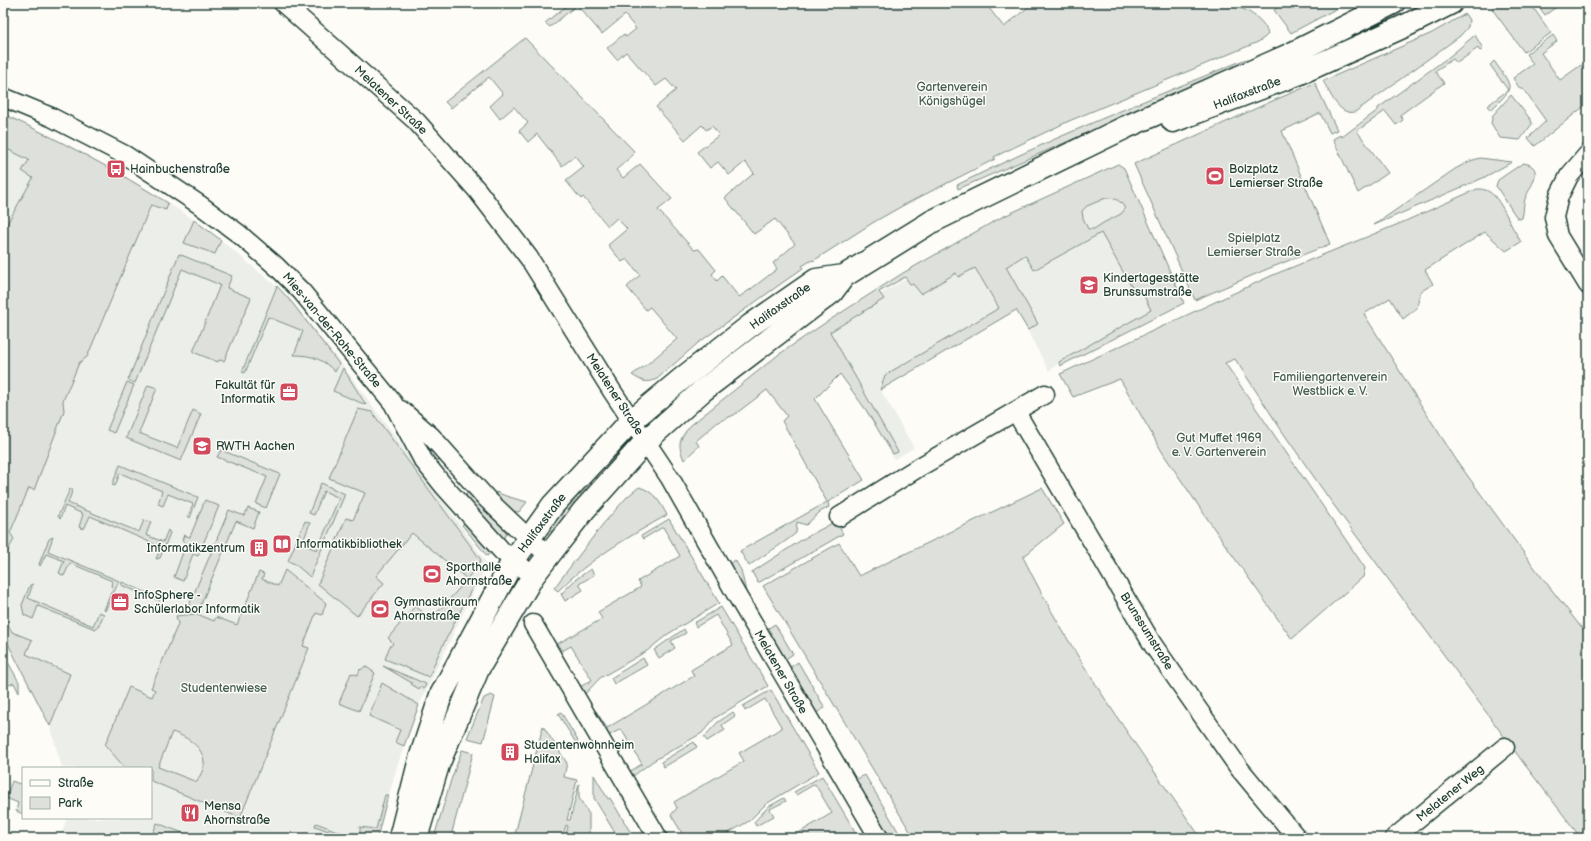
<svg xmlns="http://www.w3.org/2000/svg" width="1591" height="841" viewBox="0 0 1591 841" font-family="'Balsamiq Sans',sans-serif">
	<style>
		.built { fill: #eceee9 }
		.green { fill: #dde0db; stroke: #7e8e88; fill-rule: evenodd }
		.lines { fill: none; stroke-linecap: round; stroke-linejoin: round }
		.minor-casing { stroke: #1f3d34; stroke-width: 21 }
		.major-casing { stroke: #1f3d34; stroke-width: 25 }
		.minor { stroke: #fdfcf7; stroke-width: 18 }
		.major { stroke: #fdfcf7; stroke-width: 22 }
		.labels { text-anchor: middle; stroke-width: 3; stroke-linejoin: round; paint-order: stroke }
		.park-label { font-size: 12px; fill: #455e55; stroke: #fdfcf7 }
		.street-label { font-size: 12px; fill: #1f3d34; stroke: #fdfcf7 }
		.poi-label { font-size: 12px; fill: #1f3d34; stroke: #fdfcf7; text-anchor: start }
	</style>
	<rect width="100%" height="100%" fill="#fdfcf7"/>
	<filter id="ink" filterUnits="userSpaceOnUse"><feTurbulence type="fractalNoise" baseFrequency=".025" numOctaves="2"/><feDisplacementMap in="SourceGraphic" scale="8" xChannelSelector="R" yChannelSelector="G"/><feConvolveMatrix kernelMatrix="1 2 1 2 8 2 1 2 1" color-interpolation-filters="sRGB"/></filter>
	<g filter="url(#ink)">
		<!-- built -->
		<path class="built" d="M 3,114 L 60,141 L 125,176 L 184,213 L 221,240 L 289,297 L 343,366 L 461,526 L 487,564 L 419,705 L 396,769 L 377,838 L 60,838 L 67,818 L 151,818 L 151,768 L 62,768 L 50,726 L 3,634 Z
			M 1119,167 L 1183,303 L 1093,345 L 1058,364 L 1049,371 L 976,235 Z
			M 972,239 L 1009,309 L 879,387 L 914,448 L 894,459 L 838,361 L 818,332 Z"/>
		<!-- green -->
		<path class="green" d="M 570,3 L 931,3 L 932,4 L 934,3 L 985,3 L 1004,27 L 1033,3 L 1229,3 C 1244,9 1264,17 1268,34 L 1264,38 L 1258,42 L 1069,121 L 994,157 L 995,159 L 904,205 L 874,222 L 813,261 L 812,260 L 802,266 L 803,268 L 698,343 L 657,379 C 645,384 642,381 632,375 L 650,362 L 677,339 L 650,307 L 646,310 L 627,287 L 640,275 L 627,259 L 622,262 L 608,245 L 627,229 L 617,218 L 608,226 L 583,197 L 581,199 L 566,181 L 584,167 L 575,156 L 562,166 L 537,134 L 528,142 L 519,131 L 528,123 L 514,107 L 500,119 L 490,106 L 503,94 L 489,77 L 451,108 L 445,102 L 525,38 L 634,151 L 633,155 L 616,170 L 623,178 L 640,164 L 672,199 L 658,210 L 694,250 L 699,249 L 716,270 L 712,274 L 717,281 L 722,276 L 739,297 L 751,289 L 777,269 L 773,263 L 795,244 L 775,219 L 754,234 L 725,198 L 754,173 L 745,162 L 729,175 L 718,162 L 710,168 L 697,152 L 719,135 L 712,126 L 706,130 L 702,125 L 685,140 L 656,107 L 676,90 L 666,79 L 656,86 L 626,52 L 617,60 L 607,48 L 624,34 L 626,37 L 636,29 L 625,15 L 602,34 L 577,5 L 550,27 L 545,23 Z
			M 1277,3 L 1347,3 L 1291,33 L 1274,10 L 1279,6 Z
			M 1501,3 L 1530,3 L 1551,33 L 1524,52 L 1492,9 Z
			M 1536,3 L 1562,3 L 1545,15 Z
			M 1465,14 L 1469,20 L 1468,27 L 1460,36 L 1355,112 C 1338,116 1330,92 1323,81 L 1432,33 Z
			M 1475,35 L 1483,49 L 1480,51 L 1478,48 L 1457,63 L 1453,59 L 1435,71 L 1444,83 L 1400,115 L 1403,120 L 1396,125 L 1385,111 L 1357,131 L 1388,173 L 1358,193 L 1333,139 L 1340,135 L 1342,137 L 1378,110 L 1378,108 L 1450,56 Z
			M 1553,35 L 1557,41 L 1541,53 L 1560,80 L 1581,65 L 1583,68 L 1588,64 L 1588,103 L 1535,146 L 1528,138 L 1546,121 L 1523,89 L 1520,89 L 1513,78 L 1533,64 L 1526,54 Z
			M 1246,59 L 1249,68 L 1242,66 L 958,189 L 957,185 C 1051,138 1149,99 1246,59 Z
			M 1494,61 C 1514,89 1515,86 1491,110 L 1487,106 L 1508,90 L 1490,65 Z
			M 1315,83 L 1337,130 L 1330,133 L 1320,113 L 1282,131 L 1330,244 L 1265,270 L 1195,300 L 1134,164 L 1270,102 Z
			M 1511,95 L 1531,120 L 1532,124 L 1520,140 L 1500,138 L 1491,123 L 1493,115 Z
			M 3,114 C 60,140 115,170 168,203 L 166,210 L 151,205 L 87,357 L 79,363 L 63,401 L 64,411 L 34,490 L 29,488 L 10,533 L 14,539 L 5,556 L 3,556 L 3,231 L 33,178 L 22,171 L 29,160 L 3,147 Z
			M 1480,158 L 1512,162 L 1483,178 L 1374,225 L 1455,169 L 1470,161 Z
			M 1523,163 C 1547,166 1529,188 1525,199 C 1523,205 1524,211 1522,218 L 1520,219 L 1517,218 L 1496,186 L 1498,180 Z
			M 1118,164 L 1124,168 L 1184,303 L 1060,366 L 1059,362 L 1151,310 L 1142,292 L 1138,294 L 1135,293 L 1101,233 L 1034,270 L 1025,255 L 1006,267 L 1038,324 L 1028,330 L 1016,310 L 880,390 L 885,375 L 999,308 L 975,268 L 958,277 L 956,273 L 921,294 L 913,284 L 910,284 L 905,277 L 879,292 L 884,299 L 830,332 L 898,452 L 893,454 L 866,410 L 840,374 L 815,399 L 864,480 L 828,502 L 829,507 L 820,512 L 806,525 L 797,522 L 796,533 C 781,546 764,554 749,566 L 740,551 L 827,502 L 782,421 L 787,416 L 767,390 L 734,415 L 718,422 L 696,441 L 699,446 L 684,460 C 677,444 679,439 691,425 L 778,355 L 822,325 L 903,273 L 1000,218 ZM 1106,198 C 1115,198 1121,200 1125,209 L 1121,214 L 1103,223 L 1094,229 L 1088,229 L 1083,218 L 1082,211 L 1087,206 Z
			M 1477,189 C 1493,188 1499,202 1506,214 C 1510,224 1516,233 1521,242 L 1506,251 L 1485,232 L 1425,270 L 1433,284 L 1420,292 L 1417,308 L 1403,319 L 1390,298 L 1364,314 L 1426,413 L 1459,464 L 1537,571 L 1588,636 L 1588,838 L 1581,838 L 1525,765 L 1330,500 L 1284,434 L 1235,359 L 1225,363 L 1365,568 L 1363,577 L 1292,639 L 1228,549 L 1164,455 L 1120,379 L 1073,397 L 1060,374 L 1273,275 L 1401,223 Z
			M 194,220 L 221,240 L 215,254 L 184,243 Z
			M 179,254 L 232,276 L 227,288 L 251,298 L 224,361 L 219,360 L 218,362 L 193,352 L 220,285 L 182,269 L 135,383 L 128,380 Z
			M 277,286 L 293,304 L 339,364 L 335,372 C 323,359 312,355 294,355 L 303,331 L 268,317 L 245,373 L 242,372 Z
			M 343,368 L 366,405 L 333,391 Z
			M 127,382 L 134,385 L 114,433 L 107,430 Z
			M 148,385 L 157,388 L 139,433 L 177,448 L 193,410 L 201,414 L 181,461 L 126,438 Z
			M 358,409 L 372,412 L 481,560 L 467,579 L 412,533 L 376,576 L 384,583 L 357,616 L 318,584 L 346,518 L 353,520 L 365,493 L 329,478 Z
			M 221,450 L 280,474 L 266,508 L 256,504 L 267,477 L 217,457 Z
			M 605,457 L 612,468 L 556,532 L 549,531 L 548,527 Z
			M 120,465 L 198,497 L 190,518 L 188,516 L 193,504 L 168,494 L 163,506 L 158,504 L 162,491 L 120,473 L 115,486 L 112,485 Z
			M 321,483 L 345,494 L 310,577 L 295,564 L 288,561 L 305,521 L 310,523 L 302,544 L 317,550 L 339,498 L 324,491 L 314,515 L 309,513 Z
			M 639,487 C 654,491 660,502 667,515 C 629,537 589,559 558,591 L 554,588 L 603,524 L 627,497 Z
			M 1042,488 L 1064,524 L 1023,557 C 1072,657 1137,747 1201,838 L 914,838 L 763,586 L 839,543 L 859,576 Z
			M 70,489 L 73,489 L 68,503 L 139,532 L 144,520 L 151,522 L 146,535 L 163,542 L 168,530 L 170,533 L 160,558 L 156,559 L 161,547 L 90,516 L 84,529 L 79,527 L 83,514 L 65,506 L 60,519 L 58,516 Z
			M 470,492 L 472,493 L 507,533 L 502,540 L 465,499 L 467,493 Z
			M 496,492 L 506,496 L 527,502 L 519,512 L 510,511 L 492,497 Z
			M 205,500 L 219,506 L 198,556 L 193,554 L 183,581 L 174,577 L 186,544 L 182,540 L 184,535 L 190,537 Z
			M 248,508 L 259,512 L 253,528 L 236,521 L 197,614 L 214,621 L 216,617 L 237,625 L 259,572 L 264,574 L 262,579 L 278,586 L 285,570 L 326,603 L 322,615 L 316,613 L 303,646 L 309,648 L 240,818 L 151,781 L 151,768 L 125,768 L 105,745 L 129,687 L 152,697 L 155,690 L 151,688 L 178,624 L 176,616 L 195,614 L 187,610 L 229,510 L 244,516 ZM 172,732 C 185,736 203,746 204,762 C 205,768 199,777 197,782 L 158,767 Z
			M 669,519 L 719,603 L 668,634 L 647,651 L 600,678 L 583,696 L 578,688 L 592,680 L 571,646 L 562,651 L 557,644 L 602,619 L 598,612 L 641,587 L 638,581 L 680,556 L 663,527 L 643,539 L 641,536 Z
			M 836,521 L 843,534 L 758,583 L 752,572 L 803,539 Z
			M 466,522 L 492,552 L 487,556 L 462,525 Z
			M 53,537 L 48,551 L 119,581 L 105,611 L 104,610 L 113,588 L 111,586 L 112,581 L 70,563 L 64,576 L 59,573 L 64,561 L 46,554 L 40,566 L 39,564 L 49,539 Z
			M 735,560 L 741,570 L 747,596 L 729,564 Z
			M 591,569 L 594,575 L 579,584 L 583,590 L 565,601 L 561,594 L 576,579 Z
			M 467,580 L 473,586 L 439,653 L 429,677 L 385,659 L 389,648 L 393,643 L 388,638 L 415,606 L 431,619 Z
			M 122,582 L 157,597 L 160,601 L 121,585 Z
			M 33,584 L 28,598 L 93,626 L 99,612 L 104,614 L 98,627 L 95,629 L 38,606 L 33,619 L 24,615 L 22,605 L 30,585 Z
			M 3,596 L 7,597 C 1,612 5,618 12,632 L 32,640 L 26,654 L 70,674 L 50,726 L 3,634 Z
			M 721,607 L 768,686 L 715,718 L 702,733 L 653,761 L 632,777 L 629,772 L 642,764 L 621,729 L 608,736 L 593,713 L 596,711 L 607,728 L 694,676 L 691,670 L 733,645 L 716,615 L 696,627 L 694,623 Z
			M 775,624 L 793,654 L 784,660 L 767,629 Z
			M 684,629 L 686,633 L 671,641 L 675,648 L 659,658 L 654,650 Z
			M 3,653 L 19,682 L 19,693 L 14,683 L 3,687 Z
			M 643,658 L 647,665 L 614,684 L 611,678 Z
			M 798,662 L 825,708 L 816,713 L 789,668 Z
			M 365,666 L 375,673 L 359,711 L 339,703 L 351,673 L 358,675 L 360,669 L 361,670 Z
			M 383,666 L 426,684 L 424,689 L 420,687 L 419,689 L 411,684 L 412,683 Z
			M 382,683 L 419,705 L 404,746 L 395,742 L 400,730 L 369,716 Z
			M 771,690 L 819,772 L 766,804 L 749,821 L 720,838 L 685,838 L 671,815 L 677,808 L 674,802 L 744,761 L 739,753 L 782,728 L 765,699 L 745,711 L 743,706 Z
			M 491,695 L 495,697 L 483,742 L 467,738 L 484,698 Z
			M 561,712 L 578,741 L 576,743 L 558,714 Z
			M 733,712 L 735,716 L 722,725 L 725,730 L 707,741 L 704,737 L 718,722 Z
			M 543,726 L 567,763 L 564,777 L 577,780 L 567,820 L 570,820 L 579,784 L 579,798 L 589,814 L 589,838 L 565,838 L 568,826 L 566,825 L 562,838 L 514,838 Z
			M 694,742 L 697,747 L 664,767 L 661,762 Z
			M 462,750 L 473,753 L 451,836 L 450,838 L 435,834 L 451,780 Z
			M 594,775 L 608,799 L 610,798 L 631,833 L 629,834 L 631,838 L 618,838 L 594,798 Z
			M 865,775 L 902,838 L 890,838 L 855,780 Z
			M 822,776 L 859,838 L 790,838 L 832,813 L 815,784 L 796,795 L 794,792 Z
			M 12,781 L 20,784 L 23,782 L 23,814 L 16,811 L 18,803 L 6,798 Z
			M 385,795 L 388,795 L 377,838 L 360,838 L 360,827 L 376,829 Z
			M 784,798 L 786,801 L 770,809 L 774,816 L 756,826 L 754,822 L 768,807 Z
			M 157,823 L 196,838 L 151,838 Z
			M 316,823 L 356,838 L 347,838 L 315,826 Z"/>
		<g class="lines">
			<!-- minor casing -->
			<g class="minor-casing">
				<path id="minor" d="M 283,3 L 416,121 L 477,190 L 529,258 L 612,391 L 670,478 L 736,594 L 879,838
					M 3,97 L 51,117 L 125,155 L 200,205 L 239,234 L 276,266 L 302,292 L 393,403 L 423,460 L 443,485 L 502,551 L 533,576
					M 1588,154 L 1569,176 L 1559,196 L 1554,217 L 1558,236 L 1588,285
					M 401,410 L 431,436 L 487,499 L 529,539 L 549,555
					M 1016,412 L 1153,645 L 1239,768 L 1297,838
					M 839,517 L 916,469 L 1045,394
					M 533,624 L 658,838
					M 1394,838 L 1505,747"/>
			</g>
			<!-- major casing -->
			<g class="major-casing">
				<path id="major" d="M 1173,121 L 1298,74 L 1407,25 L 1451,3
					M 400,838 L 420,759 L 441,695 L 513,561 L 553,505 L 631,421 L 684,377 L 751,325 L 816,280 L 844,276
					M 416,838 L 438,765 L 478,669 L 533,576 L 549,555 L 584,510 L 646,441 L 702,391 L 832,292 L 844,276 L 931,222 L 1126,127 L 1289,55 L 1393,3"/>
			</g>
			<!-- minor -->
			<use href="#minor" class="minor"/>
			<!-- major -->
			<use href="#major" class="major"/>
		</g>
	</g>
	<!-- icons -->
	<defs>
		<g id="bus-square" transform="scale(1)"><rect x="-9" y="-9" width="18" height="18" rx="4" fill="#d1495b" stroke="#fdfcf7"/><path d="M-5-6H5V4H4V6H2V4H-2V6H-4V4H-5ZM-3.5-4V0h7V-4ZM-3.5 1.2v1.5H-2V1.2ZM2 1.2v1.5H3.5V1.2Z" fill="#fff"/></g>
		<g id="stadium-square" transform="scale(1)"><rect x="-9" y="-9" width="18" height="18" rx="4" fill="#d1495b" stroke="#fdfcf7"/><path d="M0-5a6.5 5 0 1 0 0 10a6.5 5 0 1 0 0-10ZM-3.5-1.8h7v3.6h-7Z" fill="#fff"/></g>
		<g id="school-square" transform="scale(1)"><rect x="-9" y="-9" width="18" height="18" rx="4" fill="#d1495b" stroke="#fdfcf7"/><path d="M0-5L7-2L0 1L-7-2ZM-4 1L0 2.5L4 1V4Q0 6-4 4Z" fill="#fff"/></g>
		<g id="office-square" transform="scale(1)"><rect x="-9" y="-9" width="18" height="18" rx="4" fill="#d1495b" stroke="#fdfcf7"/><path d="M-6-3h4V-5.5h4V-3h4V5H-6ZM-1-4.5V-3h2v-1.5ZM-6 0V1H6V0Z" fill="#fff"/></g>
		<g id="university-square" transform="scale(1)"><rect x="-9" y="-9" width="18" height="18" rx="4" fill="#d1495b" stroke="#fdfcf7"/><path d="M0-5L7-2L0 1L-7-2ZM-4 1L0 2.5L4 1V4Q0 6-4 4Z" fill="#fff"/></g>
		<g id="library-square" transform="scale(1)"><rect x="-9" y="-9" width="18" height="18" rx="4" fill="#d1495b" stroke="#fdfcf7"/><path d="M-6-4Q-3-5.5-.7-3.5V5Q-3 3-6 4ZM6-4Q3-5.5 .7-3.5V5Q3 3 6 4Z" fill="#fff"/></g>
		<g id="building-square" transform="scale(1)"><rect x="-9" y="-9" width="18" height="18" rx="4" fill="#d1495b" stroke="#fdfcf7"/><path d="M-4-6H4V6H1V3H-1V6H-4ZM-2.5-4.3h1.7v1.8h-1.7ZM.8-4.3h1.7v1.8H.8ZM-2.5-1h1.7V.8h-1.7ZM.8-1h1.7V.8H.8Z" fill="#fff"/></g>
		<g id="restaurant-square" transform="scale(1)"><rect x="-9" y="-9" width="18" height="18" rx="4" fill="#d1495b" stroke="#fdfcf7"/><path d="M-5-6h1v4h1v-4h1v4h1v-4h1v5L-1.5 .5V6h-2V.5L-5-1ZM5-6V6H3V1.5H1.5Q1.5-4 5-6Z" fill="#fff"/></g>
	</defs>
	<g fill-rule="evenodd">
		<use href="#bus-square" x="116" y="169"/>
		<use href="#stadium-square" x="1215" y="176"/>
		<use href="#school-square" x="1089" y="285"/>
		<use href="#office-square" x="289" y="392"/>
		<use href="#university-square" x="202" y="446"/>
		<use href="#library-square" x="282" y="544"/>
		<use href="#building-square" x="259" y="548"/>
		<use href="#stadium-square" x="432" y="574"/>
		<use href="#office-square" x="120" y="602"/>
		<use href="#stadium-square" x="380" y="609"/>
		<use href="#building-square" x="510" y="752"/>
		<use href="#restaurant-square" x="190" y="813"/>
	</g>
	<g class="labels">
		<!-- park labels -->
		<g class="park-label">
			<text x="952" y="91">Gartenverein<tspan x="952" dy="14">Königshügel</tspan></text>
			<text x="1254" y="242">Spielplatz<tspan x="1254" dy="14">Lemierser Straße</tspan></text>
			<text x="1330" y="381">Familiengartenverein<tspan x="1330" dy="14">Westblick e. V.</tspan></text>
			<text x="1219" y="442">Gut Muffet 1969<tspan x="1219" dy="14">e. V. Gartenverein</tspan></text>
			<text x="224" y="692">Studentenwiese</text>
		</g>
		<!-- street labels -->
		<g class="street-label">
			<text transform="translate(1247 93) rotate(-21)" y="4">Halifaxstraße</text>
			<text transform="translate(391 100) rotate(43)" y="4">Melatener Straße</text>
			<text transform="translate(780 306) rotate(-35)" y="4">Halifaxstraße</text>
			<text transform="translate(332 330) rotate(50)" y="4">Mies-van-der-Rohe-Straße</text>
			<text transform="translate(615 394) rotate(57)" y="4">Melatener Straße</text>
			<text transform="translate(542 523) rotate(-53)" y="4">Halifaxstraße</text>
			<text transform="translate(1147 631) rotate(58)" y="4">Brunssumstraße</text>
			<text transform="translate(781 672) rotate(60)" y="4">Melatener Straße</text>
			<text transform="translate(1450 793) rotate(-39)" y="4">Melatener Weg</text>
		</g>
		<!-- poi labels -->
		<g class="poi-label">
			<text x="130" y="173">Hainbuchenstraße</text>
			<text x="1229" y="173">Bolzplatz<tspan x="1229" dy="14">Lemierser Straße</tspan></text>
			<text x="1103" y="282">Kindertagesstätte<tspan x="1103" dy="14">Brunssumstraße</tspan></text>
			<text x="275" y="389" text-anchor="end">Fakultät für<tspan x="275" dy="14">Informatik</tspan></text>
			<text x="216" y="450">RWTH Aachen</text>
			<text x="296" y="548">Informatikbibliothek</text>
			<text x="245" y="552" text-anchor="end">Informatikzentrum</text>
			<text x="446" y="571">Sporthalle<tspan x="446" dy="14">Ahornstraße</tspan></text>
			<text x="134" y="599">InfoSphere -<tspan x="134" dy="14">Schülerlabor Informatik</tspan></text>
			<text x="394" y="606">Gymnastikraum<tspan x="394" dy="14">Ahornstraße</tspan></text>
			<text x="524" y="749">Studentenwohnheim<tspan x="524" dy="14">Halifax</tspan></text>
			<text x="204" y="810">Mensa<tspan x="204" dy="14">Ahornstraße</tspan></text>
		</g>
	</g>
	<!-- margin -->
	<rect width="1591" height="841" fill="none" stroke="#fdfcf7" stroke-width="16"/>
	<rect x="8" y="8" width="1575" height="825" fill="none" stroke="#1f3d34" stroke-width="1.5" filter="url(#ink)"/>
	<!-- legend -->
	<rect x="22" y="767" width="130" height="52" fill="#fdfcf7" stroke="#a4b0a9"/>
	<rect x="30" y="780" width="20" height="6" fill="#fdfcf7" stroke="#a4b0a9"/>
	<text x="58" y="787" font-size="12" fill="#1f3d34">Straße</text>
	<rect x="30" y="797" width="20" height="12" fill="#dde0db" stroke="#a4b0a9"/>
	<text x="58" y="807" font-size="12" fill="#1f3d34">Park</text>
</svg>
